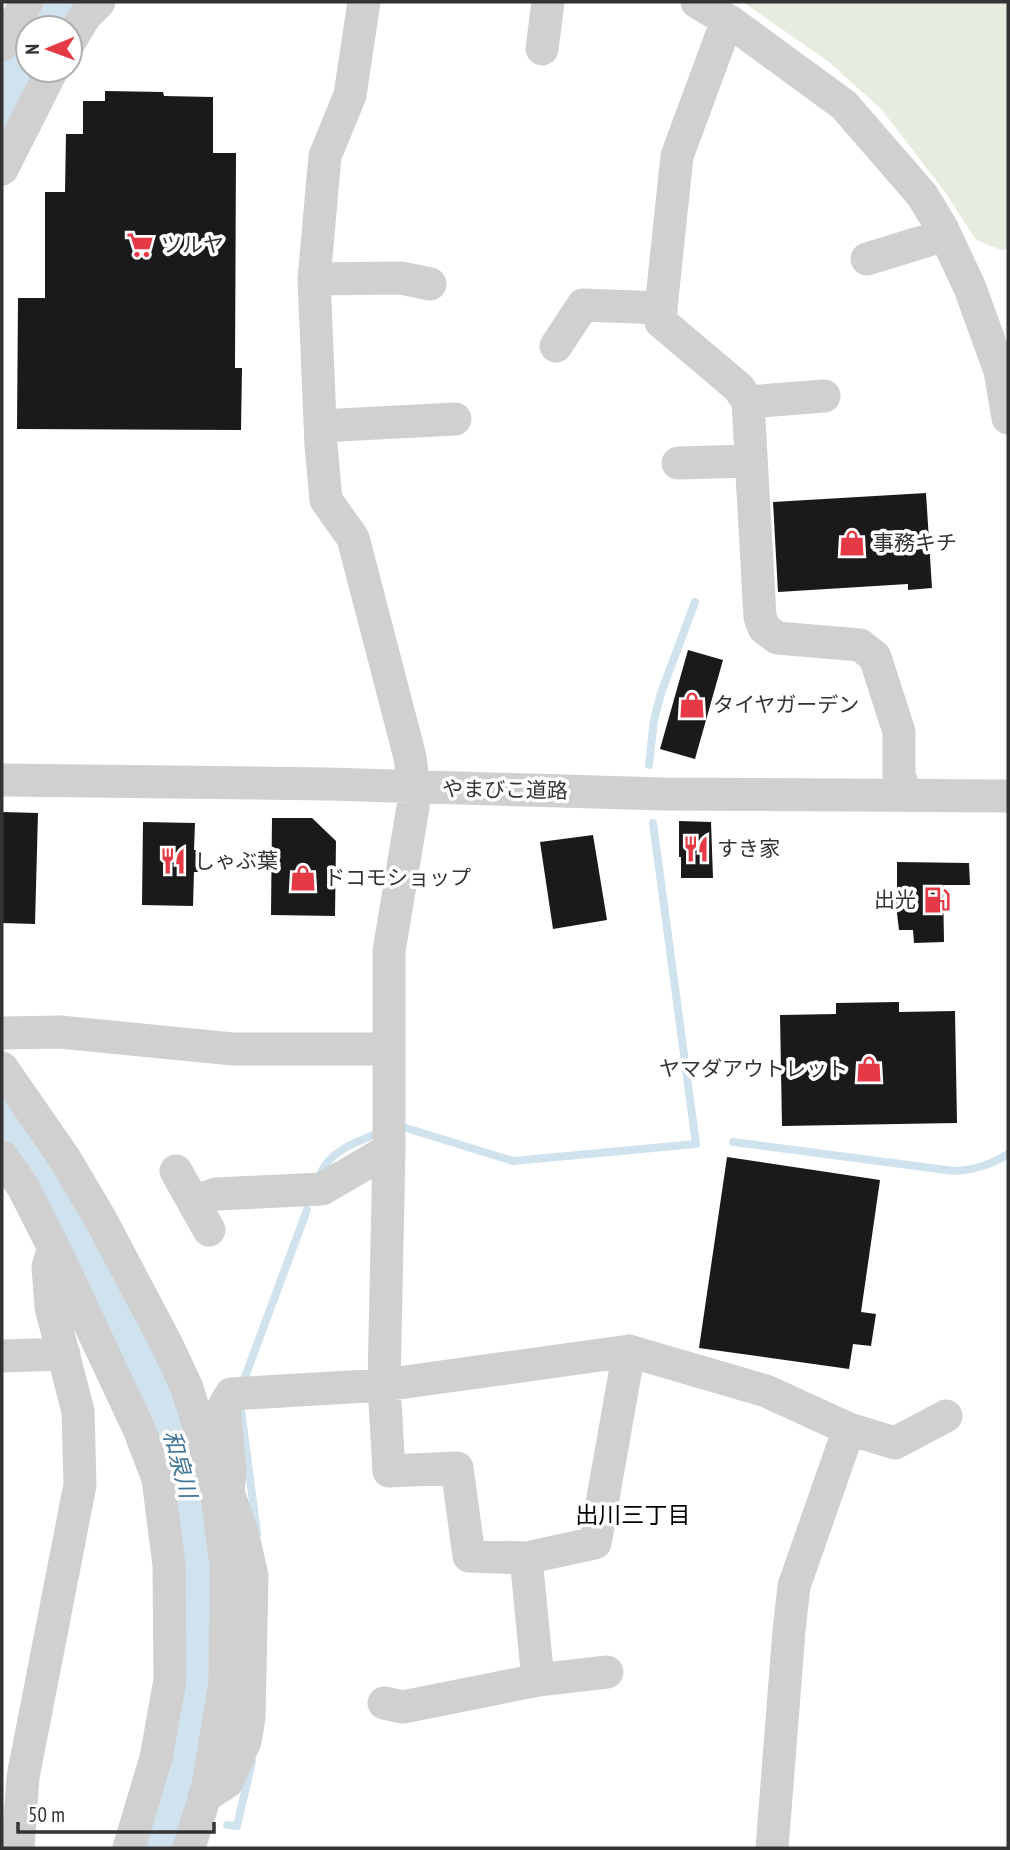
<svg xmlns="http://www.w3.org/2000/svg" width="1010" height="1850" viewBox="0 0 1010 1850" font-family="'PT Sans Narrow','Noto Sans JP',sans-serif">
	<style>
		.green { fill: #e6ecdf }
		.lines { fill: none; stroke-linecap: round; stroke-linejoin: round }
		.stream { stroke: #cfe2ee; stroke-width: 8 }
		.river { stroke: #cfe2ee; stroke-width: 47 }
		.building { fill: #1a1a1a }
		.minor { stroke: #d0d0d0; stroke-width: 33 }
		.labels { text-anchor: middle; stroke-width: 7; stroke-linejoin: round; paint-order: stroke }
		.poi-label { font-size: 21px; fill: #333; stroke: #fff; text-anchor: start }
		.street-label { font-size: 21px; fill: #333; stroke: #fff }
		.water-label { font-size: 23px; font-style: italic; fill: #3f7597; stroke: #fff }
		.neighbourhood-label { font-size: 23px; fill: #000; stroke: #fff }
	</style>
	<rect width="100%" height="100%" fill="#fff"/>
	<!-- green -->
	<path class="green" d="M 743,2 L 1008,2 L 1008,250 L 1001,250 L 976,240 L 945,192 L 882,110 L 829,62 Z"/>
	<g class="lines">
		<!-- stream -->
		<path class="stream" d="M 649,765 L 654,720 L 661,693 L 695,602
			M 403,1127 L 513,1161 L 696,1144 L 653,823
			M 733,1142 L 954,1171 C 975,1170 990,1165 1008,1154
			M 321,1173 C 329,1152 356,1142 376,1134
			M 242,1385 L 307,1210
			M 241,1410 L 257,1533
			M 171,1812 L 190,1819
			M 227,1825 L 237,1826 L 252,1761"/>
		<!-- river -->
		<path class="river" d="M 48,28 L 67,2
			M 2,111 L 28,60
			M 2,1118 L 89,1250 L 149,1371 L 181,1454 L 193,1514 L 199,1665 L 192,1718 L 171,1812 L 160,1848"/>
	</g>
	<!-- building -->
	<path class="building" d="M 105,91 L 163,92 L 164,96 L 213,97 L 213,153 L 236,153 L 235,368 L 242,368 L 241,430 L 17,429 L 18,298 L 45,298 L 45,192 L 65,192 L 66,134 L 83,134 L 83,101 L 105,101 Z
		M 926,493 L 932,588 L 908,590 L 908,584 L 778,592 L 773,502 Z
		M 688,650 L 723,660 L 695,759 L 660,749 Z
		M 2,812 L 38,813 L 35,924 L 2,923 Z
		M 272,818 L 312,818 L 336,841 L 335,916 L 271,915 Z
		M 679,821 L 711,822 L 713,878 L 681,878 L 681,857 L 679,857 Z
		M 143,822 L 195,823 L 194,850 L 203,850 L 203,872 L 194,872 L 193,906 L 142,905 Z
		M 593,835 L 607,920 L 553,929 L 540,842 Z
		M 897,862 L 969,863 L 970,885 L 943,885 L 944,942 L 914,943 L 913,930 L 899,930 L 895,897 L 897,897 Z
		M 899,1002 L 899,1012 L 955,1011 L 957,1123 L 782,1126 L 780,1015 L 836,1014 L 836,1003 Z
		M 727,1157 L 880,1180 L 861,1312 L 876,1314 L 871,1346 L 853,1344 L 849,1369 L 699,1348 Z"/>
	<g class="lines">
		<!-- minor -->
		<path class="minor" d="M 364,2 L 350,95 L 325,156 L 314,279 L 321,445 L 326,500 L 353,538 L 410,757 L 414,788 L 413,807 L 389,951 L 389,1150 L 384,1385 L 389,1471 L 457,1468 L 469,1556 L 526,1558 L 595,1543 L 629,1351
			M 697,2 L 732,23 L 844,105 L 922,195 L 942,228 L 970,288 L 1000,371 L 1008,418
			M 70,41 L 85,16 L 99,2
			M 2,45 L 27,2
			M 542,49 L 548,2
			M 2,169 L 52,70
			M 867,259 L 945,235
			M 314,279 L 401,278 L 430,284
			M 661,308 L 677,156 L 721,37 L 732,23
			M 556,346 L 583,305 L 661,308 L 661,322 L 739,388 L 748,402
			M 824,396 L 748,402 L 760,617 L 764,628 L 777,638 L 860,645 L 875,657 L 899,732 L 899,775 L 906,795
			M 320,426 L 455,419
			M 678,463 L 751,461
			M 2,780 L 328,784 L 663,794 L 1008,796
			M 2,1033 L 60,1032 L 233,1049 L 389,1049
			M 2,1068 L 65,1159 L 101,1220 L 167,1345 L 187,1388 L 215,1479 L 226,1566 L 225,1683 L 208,1786 L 189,1848
			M 2,1157 L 23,1187 L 54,1248 L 139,1429 L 158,1479 L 169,1565 L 170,1680 L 156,1758 L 129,1848
			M 176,1171 L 209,1230
			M 194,1202 L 216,1194 L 322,1189 L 389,1150
			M 2,1356 L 64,1354
			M 849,1429 L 895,1443 L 946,1416
			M 538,1680 L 607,1672
			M 384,1703 L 403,1707 L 538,1680 L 526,1558
			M 204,1797 L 227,1782 L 245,1741 L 249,1718 L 252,1576 L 243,1536 L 228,1492 L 230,1472 L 224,1406 L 231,1394 L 384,1385 L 629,1351 L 766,1391 L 849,1429 L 794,1586 L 789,1631 L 772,1848
			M 18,1848 L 23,1777 L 80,1485 L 78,1411 L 51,1307 L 48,1267 L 53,1251"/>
	</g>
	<!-- icons -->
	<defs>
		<g id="supermarket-bare" transform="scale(2.1)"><path d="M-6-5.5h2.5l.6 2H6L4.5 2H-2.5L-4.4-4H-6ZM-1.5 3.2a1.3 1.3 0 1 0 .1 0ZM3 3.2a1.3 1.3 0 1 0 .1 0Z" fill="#e63946" stroke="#fff" stroke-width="2.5" paint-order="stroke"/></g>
		<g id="shop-bare" transform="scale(2.1)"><path d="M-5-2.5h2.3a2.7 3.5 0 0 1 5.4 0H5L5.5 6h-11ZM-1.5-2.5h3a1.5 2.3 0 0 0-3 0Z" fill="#e63946" stroke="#fff" stroke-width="2.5" paint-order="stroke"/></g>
		<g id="restaurant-bare" transform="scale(2.1)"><path d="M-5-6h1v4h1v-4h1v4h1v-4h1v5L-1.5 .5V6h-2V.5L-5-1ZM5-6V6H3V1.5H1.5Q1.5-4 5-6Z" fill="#e63946" stroke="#fff" stroke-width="2.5" paint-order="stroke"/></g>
		<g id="fuel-bare" transform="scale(2.1)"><path d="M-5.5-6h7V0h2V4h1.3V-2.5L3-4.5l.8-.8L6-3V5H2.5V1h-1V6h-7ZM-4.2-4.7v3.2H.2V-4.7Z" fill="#e63946" stroke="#fff" stroke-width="2.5" paint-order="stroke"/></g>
	</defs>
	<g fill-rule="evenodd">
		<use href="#supermarket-bare" x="140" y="245"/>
		<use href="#shop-bare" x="852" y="543"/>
		<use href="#shop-bare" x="692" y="705"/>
		<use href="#restaurant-bare" x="696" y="849"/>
		<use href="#restaurant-bare" x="173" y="861"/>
		<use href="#shop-bare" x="303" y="878"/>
		<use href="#fuel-bare" x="937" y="900"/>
		<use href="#shop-bare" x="869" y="1069"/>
	</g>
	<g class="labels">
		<!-- poi labels -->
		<g class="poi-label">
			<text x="161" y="252">ツルヤ</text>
			<text x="873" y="550">事務キチ</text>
			<text x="713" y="712">タイヤガーデン</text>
			<text x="717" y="856">すき家</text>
			<text x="194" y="868">しゃぶ葉</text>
			<text x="324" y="885">ドコモショップ</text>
			<text x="916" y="907" text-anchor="end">出光</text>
			<text x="848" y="1076" text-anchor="end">ヤマダアウトレット</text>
		</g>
		<!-- street labels -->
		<g class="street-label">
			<text transform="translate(505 790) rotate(1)" y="7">やまびこ道路</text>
		</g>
		<!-- water labels -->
		<g class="water-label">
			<text transform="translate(180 1464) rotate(75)" y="8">和泉川</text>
		</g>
		<!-- neighbourhood labels -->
		<g class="neighbourhood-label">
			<text x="633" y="1523">出川三丁目</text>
		</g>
	</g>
	<!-- border -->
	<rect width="1010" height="1850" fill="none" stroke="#333333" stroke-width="7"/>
	<!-- north arrow -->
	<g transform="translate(49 49) rotate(269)"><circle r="33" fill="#ffffff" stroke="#adadad" stroke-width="2"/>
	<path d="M0-5L12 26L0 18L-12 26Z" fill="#e63946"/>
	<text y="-10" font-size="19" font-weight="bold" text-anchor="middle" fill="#333333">N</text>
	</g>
	<!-- scale -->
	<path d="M18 1822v10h196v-10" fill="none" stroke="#333333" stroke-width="3.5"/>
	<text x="28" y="1822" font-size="21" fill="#333333" stroke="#ffffff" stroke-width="5" paint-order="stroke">50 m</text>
</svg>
